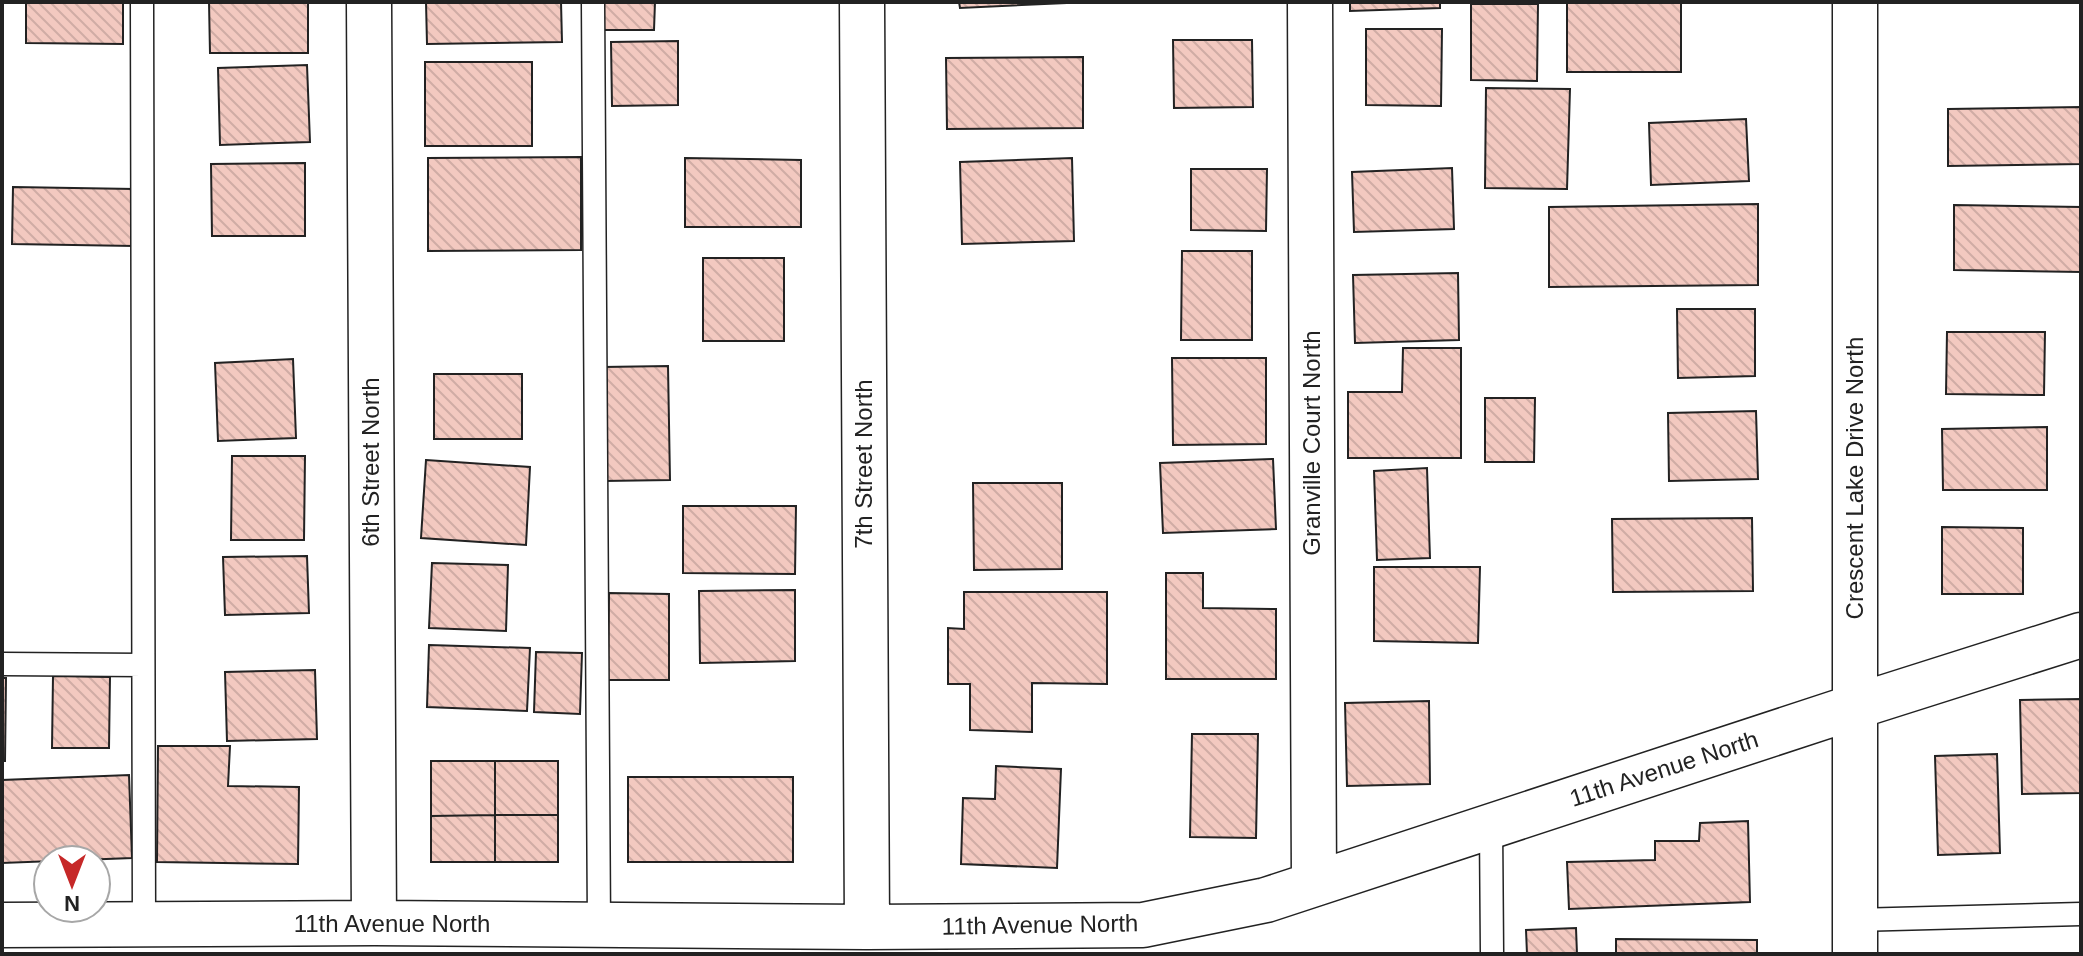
<svg xmlns="http://www.w3.org/2000/svg" width="2083" height="956" viewBox="0 0 2083 956" font-family="Helvetica,sans-serif">
	<style>
		.building { fill: url(#building-back-hatch); stroke: #222; stroke-width: 2 }
		.lines { fill: none; stroke-linecap: round; stroke-linejoin: round }
		.lane-casing { stroke: #222; stroke-width: 25 }
		.street-casing { stroke: #222; stroke-width: 47 }
		.lane { stroke: #fff; stroke-width: 22 }
		.street { stroke: #fff; stroke-width: 44 }
		.labels { text-anchor: middle; stroke-width: 6; stroke-linejoin: round; paint-order: stroke }
		.street-label { font-size: 24px; fill: #222; stroke: #fff }
	</style>
	<defs>
		<pattern id="building-back-hatch" width="6" height="6" patternUnits="userSpaceOnUse" patternTransform="scale(2)"><rect width="6" height="6" fill="#f3c9c0"/><path d="M-1 5l2 2M0 0l6 6M5-1l2 2" fill="none" stroke="#d0aca5"/></pattern>
	</defs>
	<rect width="100%" height="100%" fill="#fff"/>
	<!-- building -->
	<path class="building" d="M 26,2 L 123,2 L 123,44 L 26,43 Z
		M 209,2 L 308,2 L 308,53 L 210,53 Z
		M 426,2 L 561,2 L 562,42 L 427,44 Z
		M 604,2 L 655,2 L 654,30 L 604,30 Z
		M 959,2 L 1066,2 L 1066,3 L 960,8 Z
		M 1350,2 L 1440,2 L 1440,8 L 1350,11 Z
		M 1567,2 L 1681,2 L 1681,72 L 1567,72 Z
		M 1471,4 L 1538,4 L 1537,81 L 1471,80 Z
		M 1366,29 L 1442,29 L 1441,106 L 1366,105 Z
		M 1173,40 L 1252,40 L 1253,107 L 1174,108 Z
		M 678,41 L 678,105 L 612,106 L 611,42 Z
		M 1083,57 L 1083,128 L 947,129 L 946,58 Z
		M 425,62 L 532,62 L 532,146 L 425,146 Z
		M 307,65 L 310,142 L 220,145 L 218,68 Z
		M 1486,88 L 1570,89 L 1567,189 L 1485,188 Z
		M 2081,107 L 2081,164 L 1948,166 L 1948,109 Z
		M 1746,119 L 1749,181 L 1651,185 L 1649,123 Z
		M 581,157 L 581,250 L 428,251 L 428,158 Z
		M 685,158 L 801,160 L 801,227 L 685,227 Z
		M 1072,158 L 1074,241 L 962,244 L 960,162 Z
		M 305,163 L 305,236 L 212,236 L 211,164 Z
		M 1452,168 L 1454,229 L 1354,232 L 1352,172 Z
		M 1191,169 L 1267,169 L 1266,231 L 1191,230 Z
		M 13,187 L 134,189 L 134,246 L 12,244 Z
		M 1758,204 L 1758,285 L 1549,287 L 1549,207 Z
		M 1954,205 L 2081,207 L 2081,272 L 1954,270 Z
		M 1182,251 L 1252,251 L 1252,340 L 1181,340 Z
		M 703,258 L 784,258 L 784,341 L 703,341 Z
		M 1458,273 L 1459,340 L 1355,343 L 1353,275 Z
		M 1677,309 L 1755,309 L 1755,376 L 1678,378 Z
		M 1947,332 L 2045,332 L 2044,395 L 1946,394 Z
		M 1403,348 L 1461,348 L 1461,458 L 1348,458 L 1348,392 L 1402,392 Z
		M 1172,358 L 1266,358 L 1266,444 L 1173,445 Z
		M 293,359 L 296,438 L 218,441 L 215,363 Z
		M 668,366 L 670,480 L 604,481 L 603,367 Z
		M 434,374 L 522,374 L 522,439 L 434,439 Z
		M 1485,398 L 1535,398 L 1534,462 L 1485,462 Z
		M 1756,411 L 1758,479 L 1669,481 L 1668,413 Z
		M 2047,427 L 2047,490 L 1943,490 L 1942,429 Z
		M 232,456 L 305,456 L 304,540 L 231,540 Z
		M 1273,459 L 1276,529 L 1163,533 L 1160,463 Z
		M 426,460 L 530,467 L 526,545 L 421,538 Z
		M 1427,468 L 1430,558 L 1377,560 L 1374,471 Z
		M 973,483 L 1062,483 L 1062,569 L 974,570 Z
		M 683,506 L 796,506 L 795,574 L 683,573 Z
		M 1752,518 L 1753,591 L 1613,592 L 1612,519 Z
		M 1942,527 L 2023,528 L 2023,594 L 1942,594 Z
		M 307,556 L 309,613 L 225,615 L 223,557 Z
		M 432,563 L 508,565 L 506,631 L 429,628 Z
		M 1374,567 L 1480,567 L 1478,643 L 1374,641 Z
		M 1166,573 L 1203,573 L 1203,608 L 1276,609 L 1276,679 L 1166,679 Z
		M 795,590 L 795,661 L 700,663 L 699,591 Z
		M 964,592 L 1107,592 L 1107,684 L 1032,683 L 1032,732 L 970,730 L 970,684 L 948,684 L 948,628 L 964,629 Z
		M 609,593 L 669,594 L 669,680 L 608,680 Z
		M 429,645 L 530,648 L 527,711 L 427,707 Z
		M 536,652 L 582,653 L 580,714 L 534,712 Z
		M 315,670 L 317,739 L 227,741 L 225,672 Z
		M 53,676 L 110,677 L 109,748 L 52,748 Z
		M 2,678 L 6,678 L 5,761 L 2,761 Z
		M 2081,699 L 2081,793 L 2022,794 L 2020,700 Z
		M 1429,701 L 1430,784 L 1347,786 L 1345,703 Z
		M 1192,734 L 1258,734 L 1256,838 L 1190,837 Z
		M 158,746 L 230,746 L 228,786 L 299,787 L 298,864 L 157,862 Z
		M 1997,754 L 2000,853 L 1938,855 L 1935,756 Z
		M 431,761 L 495,761 L 495,815 L 431,816 Z
		M 495,761 L 558,761 L 558,815 L 495,815 Z
		M 996,766 L 1061,769 L 1057,868 L 961,864 L 963,798 L 995,799 Z
		M 129,775 L 132,858 L 2,863 L 2,780 Z
		M 628,777 L 793,777 L 793,862 L 628,862 Z
		M 495,815 L 558,815 L 558,862 L 495,862 Z
		M 495,815 L 495,862 L 431,862 L 431,816 Z
		M 1748,821 L 1750,902 L 1569,909 L 1567,862 L 1655,860 L 1655,841 L 1699,841 L 1700,823 Z
		M 1576,928 L 1577,954 L 1527,954 L 1526,930 Z
		M 1616,939 L 1757,940 L 1757,954 L 1616,954 Z"/>
	<g class="lines">
		<!-- lane casing -->
		<g class="lane-casing">
			<path id="lane" d="M 142,2 L 144,924
				M 593,2 L 599,925
				M 2,664 L 143,665
				M 1491,825 L 1492,954
				M 1855,920 L 2081,914"/>
		</g>
		<!-- street casing -->
		<g class="street-casing">
			<path id="street" d="M 369,2 L 374,923
				M 862,2 L 867,927
				M 1310,2 L 1314,883
				M 2,925 L 374,923 L 867,927 L 1143,925 L 1266,900 L 1854,707 L 2081,635
				M 1855,954 L 1855,2"/>
		</g>
		<!-- lane -->
		<use href="#lane" class="lane"/>
		<!-- street -->
		<use href="#street" class="street"/>
	</g>
	<g class="labels">
		<!-- street labels -->
		<g class="street-label">
			<text transform="translate(1312 443) rotate(-90)" y="8">Granville Court North</text>
			<text transform="translate(371 462) rotate(-90)" y="8">6th Street North</text>
			<text transform="translate(864 464) rotate(-90)" y="8">7th Street North</text>
			<text transform="translate(1855 478) rotate(-90)" y="8">Crescent Lake Drive North</text>
			<text transform="translate(1664 769) rotate(-18)" y="8">11th Avenue North</text>
			<text x="392" y="932">11th Avenue North</text>
			<text transform="translate(1040 925) rotate(-1)" y="8">11th Avenue North</text>
		</g>
	</g>
	<!-- border -->
	<rect width="2083" height="956" fill="none" stroke="#222222" stroke-width="8"/>
	<!-- north arrow -->
	<g transform="translate(72 884) rotate(180)"><circle r="38" fill="#ffffff" stroke="#a7a7a7" stroke-width="2"/>
	<path d="M0-6L14 30L0 20L-14 30Z" fill="#c62828"/>
	<text y="-12" font-size="22" font-weight="bold" text-anchor="middle" fill="#222222">N</text>
	</g>
</svg>
